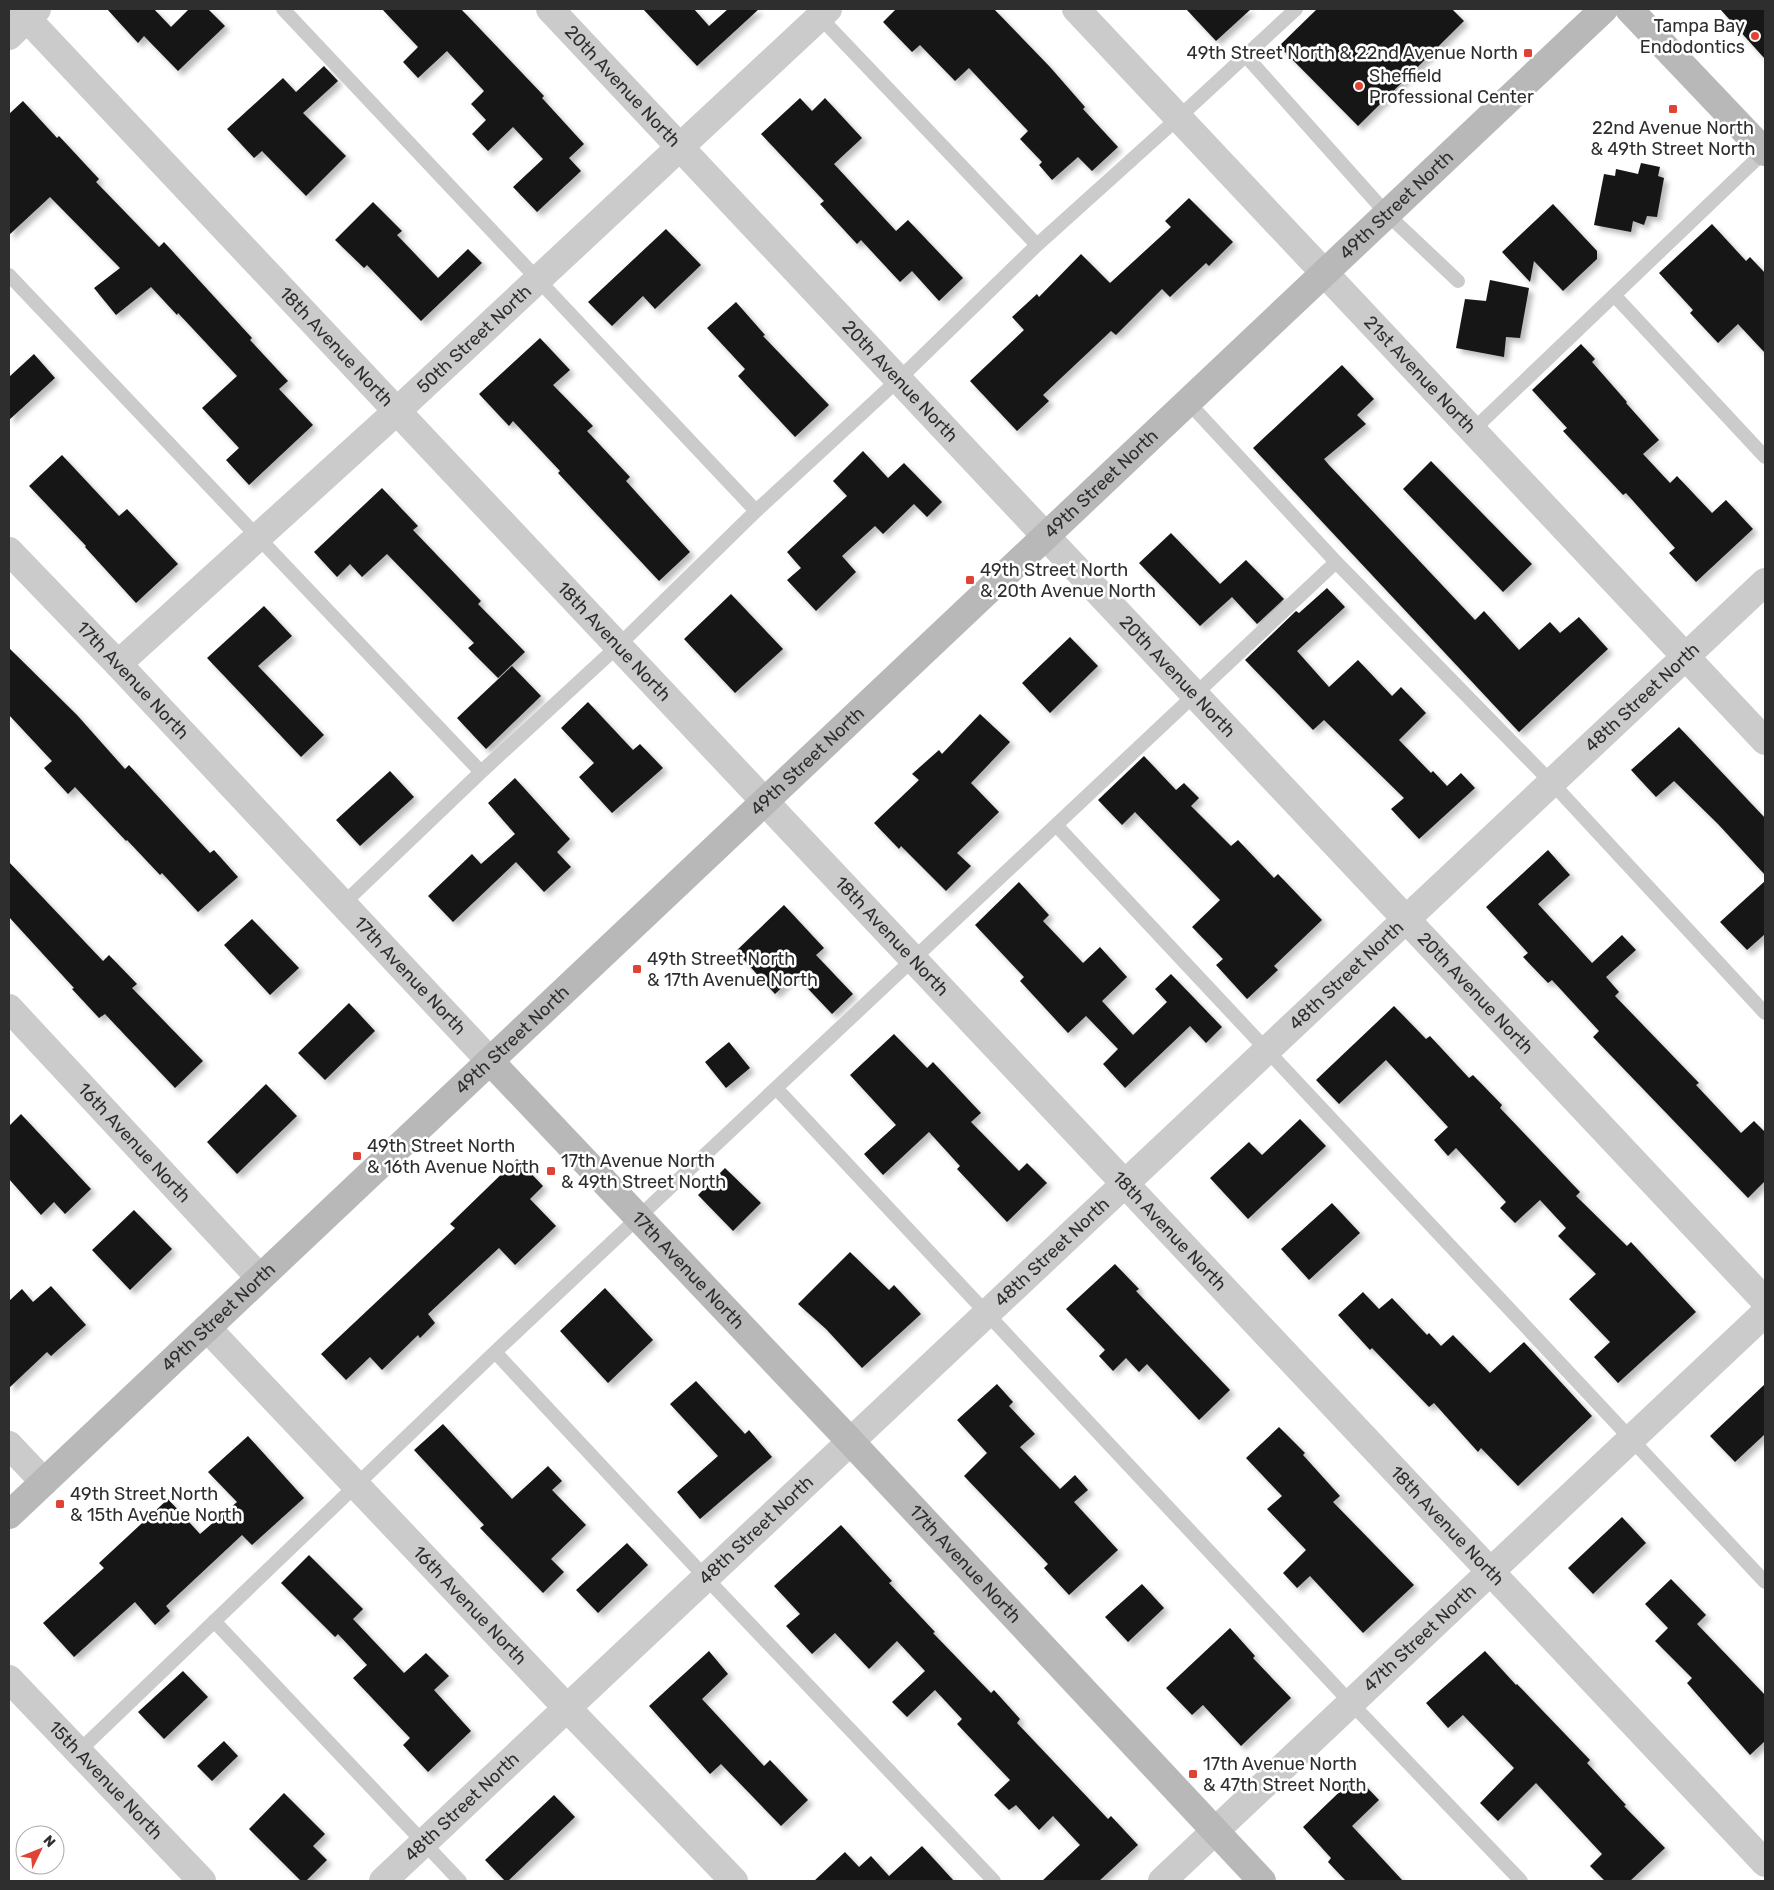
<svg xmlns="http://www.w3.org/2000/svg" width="1774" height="1890" viewBox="0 0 1774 1890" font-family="Rubik,sans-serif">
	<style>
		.building { fill: #151515; filter: url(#shadow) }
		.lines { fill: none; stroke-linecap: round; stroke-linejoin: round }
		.lane { stroke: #cbcbcb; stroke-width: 14 }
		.street { stroke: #cbcbcb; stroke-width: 28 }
		.secondary { stroke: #b8b8b8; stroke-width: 28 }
		.poi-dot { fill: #e04335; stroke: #fff; stroke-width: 2 }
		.labels { text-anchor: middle; stroke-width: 5; stroke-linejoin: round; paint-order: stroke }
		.poi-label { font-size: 18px; fill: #2e2e2e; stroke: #fff; text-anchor: start }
		.street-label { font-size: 18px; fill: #2e2e2e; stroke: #fff }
	</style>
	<defs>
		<filter id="shadow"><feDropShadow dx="4.5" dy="4.5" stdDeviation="2.5" flood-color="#0004"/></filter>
	</defs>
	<rect width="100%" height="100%" fill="#fff"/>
	<!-- building -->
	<path class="building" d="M 107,9 L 154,9 L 171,27 L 189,9 L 208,9 L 225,26 L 178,71 L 144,36 L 138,43 Z
		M 382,9 L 461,9 L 544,96 L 542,98 L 584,144 L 569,158 L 581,171 L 537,212 L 513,187 L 543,159 L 513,127 L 488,151 L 472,134 L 486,120 L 471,104 L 484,91 L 447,51 L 418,78 L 403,62 L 418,47 Z
		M 643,9 L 694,9 L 709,26 L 728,9 L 759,9 L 697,66 Z
		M 896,9 L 994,9 L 1050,67 L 1085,107 L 1083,109 L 1118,147 L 1092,171 L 1078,157 L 1052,180 L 1039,165 L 1042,162 L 1020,139 L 1028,131 L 969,68 L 955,81 L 920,45 L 912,52 L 883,22 Z
		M 1186,9 L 1251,9 L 1216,41 Z
		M 1317,9 L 1452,9 L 1464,21 L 1358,126 L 1279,46 Z
		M 1720,9 L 1765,9 L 1765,59 Z
		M 324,66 L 338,81 L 303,113 L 346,156 L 306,196 L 262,151 L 254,158 L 227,129 L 283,78 L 296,92 Z
		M 800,98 L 812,111 L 825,98 L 862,138 L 834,164 L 896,231 L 908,220 L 963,278 L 939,301 L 912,271 L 900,282 L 861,240 L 857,244 L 820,204 L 824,201 L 761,134 Z
		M 23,101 L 57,138 L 59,136 L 99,179 L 96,182 L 159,247 L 164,242 L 252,338 L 250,340 L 288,381 L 279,389 L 313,425 L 249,485 L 226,460 L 239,448 L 202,408 L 237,376 L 178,313 L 177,315 L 151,287 L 116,315 L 94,288 L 120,268 L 50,197 L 9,235 L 9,114 Z
		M 1641,163 L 1660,167 L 1658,176 L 1664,178 L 1657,217 L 1647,216 L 1644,225 L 1633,221 L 1631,232 L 1594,225 L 1604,174 L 1615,176 L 1616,169 L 1638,174 Z
		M 1189,198 L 1233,242 L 1209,266 L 1206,263 L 1170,297 L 1162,289 L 1116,335 L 1111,331 L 1043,395 L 1049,401 L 1017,431 L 970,381 L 1024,330 L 1012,317 L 1037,294 L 1039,297 L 1081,254 L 1110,283 L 1171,227 L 1165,221 Z
		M 373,202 L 402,231 L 397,235 L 438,278 L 468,249 L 482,263 L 421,321 L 367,265 L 364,268 L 335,240 Z
		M 1553,204 L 1597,251 L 1597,259 L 1563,291 L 1534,261 L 1530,282 L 1502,252 Z
		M 1712,224 L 1746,261 L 1750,257 L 1765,273 L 1765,353 L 1738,324 L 1718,343 L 1690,313 L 1693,310 L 1659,273 Z
		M 666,229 L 701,265 L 655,309 L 643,296 L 612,326 L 588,302 Z
		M 1490,280 L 1529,288 L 1520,338 L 1506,337 L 1504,357 L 1456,348 L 1465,299 L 1486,301 Z
		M 736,302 L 765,335 L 763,336 L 829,405 L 795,437 L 738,376 L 745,369 L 707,328 Z
		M 540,338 L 570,370 L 553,385 L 593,426 L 587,431 L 630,477 L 626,481 L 690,552 L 659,581 L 558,473 L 560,471 L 513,421 L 509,426 L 479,394 Z
		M 1581,344 L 1595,359 L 1592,362 L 1627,402 L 1626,403 L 1659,440 L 1643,454 L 1670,483 L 1677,476 L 1712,513 L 1726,500 L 1753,529 L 1696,582 L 1669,553 L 1675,548 L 1626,493 L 1623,495 L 1563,431 L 1567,428 L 1532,390 Z
		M 34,354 L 55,378 L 9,420 L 9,377 Z
		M 1342,365 L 1374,399 L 1357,415 L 1366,424 L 1324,459 L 1329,465 L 1475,620 L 1484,611 L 1519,650 L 1550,622 L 1560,633 L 1579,617 L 1608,649 L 1519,732 L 1253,448 Z
		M 863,451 L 888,478 L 904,463 L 942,502 L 927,517 L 914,504 L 883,534 L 875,526 L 842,556 L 856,572 L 816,611 L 787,580 L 801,568 L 787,552 L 847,496 L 833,481 Z
		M 62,455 L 119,516 L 127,509 L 178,564 L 136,603 L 85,547 L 86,546 L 29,486 Z
		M 1431,461 L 1532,564 L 1503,592 L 1403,489 Z
		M 382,488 L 418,526 L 413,530 L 481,601 L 478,604 L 525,652 L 498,678 L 468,648 L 474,643 L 387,554 L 362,577 L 350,564 L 337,577 L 314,552 Z
		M 1171,533 L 1220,584 L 1246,560 L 1284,599 L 1257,624 L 1232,597 L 1200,626 L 1139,563 Z
		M 1327,588 L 1345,607 L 1297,651 L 1329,687 L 1358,660 L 1392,696 L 1401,687 L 1426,713 L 1399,740 L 1431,773 L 1433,771 L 1447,786 L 1461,773 L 1475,788 L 1419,839 L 1391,809 L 1404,798 L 1324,720 L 1313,730 L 1245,660 L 1296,611 L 1299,613 Z
		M 731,594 L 783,649 L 735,693 L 684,639 Z
		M 264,606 L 292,636 L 258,666 L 324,735 L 301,757 L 207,658 Z
		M 1070,637 L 1098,666 L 1050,713 L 1022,683 Z
		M 9,648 L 77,715 L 125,769 L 129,765 L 210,853 L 214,850 L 238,877 L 198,912 L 162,873 L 160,875 L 127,840 L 126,841 L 75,787 L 68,794 L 44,768 L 52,761 L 9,715 Z
		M 512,666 L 541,696 L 486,749 L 457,718 Z
		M 588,702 L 633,750 L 640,744 L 663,768 L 612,813 L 579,777 L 594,763 L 561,728 Z
		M 980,714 L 1010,742 L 971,783 L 999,812 L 957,853 L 971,866 L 946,891 L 901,846 L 899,849 L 874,823 L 919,780 L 912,774 L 939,750 L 942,754 Z
		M 1679,727 L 1765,818 L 1765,875 L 1718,824 L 1674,781 L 1656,797 L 1631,770 Z
		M 1144,756 L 1176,790 L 1184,783 L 1199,798 L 1191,806 L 1231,846 L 1238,840 L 1274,878 L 1278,874 L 1322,920 L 1274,966 L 1278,970 L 1247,999 L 1216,965 L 1223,959 L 1192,927 L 1220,900 L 1135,812 L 1122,825 L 1098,800 Z
		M 390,771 L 414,797 L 360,846 L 336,820 Z
		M 515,778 L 570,839 L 557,852 L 571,867 L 544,892 L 516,862 L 453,922 L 428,896 L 472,854 L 481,864 L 515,834 L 488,803 Z
		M 1548,850 L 1570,875 L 1538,904 L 1592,963 L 1622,935 L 1636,950 L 1606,977 L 1619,992 L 1615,996 L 1699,1083 L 1696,1085 L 1741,1133 L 1754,1121 L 1765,1132 L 1765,1181 L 1748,1198 L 1593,1037 L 1599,1031 L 1552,980 L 1548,983 L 1523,957 L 1528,953 L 1486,907 Z
		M 9,862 L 103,961 L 109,955 L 137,984 L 132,988 L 203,1061 L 175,1088 L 105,1014 L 99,1018 L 72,989 L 74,988 L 9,917 Z
		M 1765,881 L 1765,934 L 1747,950 L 1720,922 Z
		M 1019,882 L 1049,915 L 1043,921 L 1083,963 L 1100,947 L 1127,977 L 1102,1001 L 1133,1035 L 1167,1002 L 1155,989 L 1171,974 L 1222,1027 L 1206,1043 L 1190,1026 L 1125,1088 L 1103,1064 L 1118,1049 L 1086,1016 L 1068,1033 L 1020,981 L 1024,977 L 975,925 Z
		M 784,905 L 824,948 L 816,955 L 853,994 L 832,1014 L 795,975 L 775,994 L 736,951 Z
		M 252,919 L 299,968 L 270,995 L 224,945 Z
		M 349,1003 L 375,1031 L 325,1080 L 298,1053 Z
		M 1394,1006 L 1426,1039 L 1430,1036 L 1469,1078 L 1473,1075 L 1502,1105 L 1500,1108 L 1580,1192 L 1576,1196 L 1627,1246 L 1631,1242 L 1696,1312 L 1618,1383 L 1594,1357 L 1610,1342 L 1569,1299 L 1596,1274 L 1558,1236 L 1566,1228 L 1540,1200 L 1515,1223 L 1500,1208 L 1506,1202 L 1456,1148 L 1448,1156 L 1434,1140 L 1448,1127 L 1386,1060 L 1339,1104 L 1316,1080 Z
		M 894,1034 L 927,1068 L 933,1062 L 981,1113 L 971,1122 L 1019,1171 L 1027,1163 L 1047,1183 L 1007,1222 L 957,1169 L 960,1166 L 929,1132 L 883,1175 L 864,1154 L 896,1125 L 850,1075 Z
		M 729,1042 L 750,1068 L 726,1088 L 705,1062 Z
		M 266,1084 L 297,1116 L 237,1174 L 207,1142 Z
		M 21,1114 L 91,1189 L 65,1214 L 54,1202 L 41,1215 L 9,1179 L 9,1126 Z
		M 1300,1119 L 1326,1146 L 1248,1219 L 1210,1178 L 1249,1142 L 1262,1155 Z
		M 517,1159 L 543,1186 L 530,1199 L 556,1226 L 515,1265 L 499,1248 L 428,1314 L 435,1323 L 420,1338 L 418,1335 L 382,1370 L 370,1357 L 346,1380 L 321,1354 L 455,1228 L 450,1224 Z
		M 725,1168 L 761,1203 L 733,1231 L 698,1195 Z
		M 1332,1203 L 1360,1233 L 1309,1280 L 1281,1249 Z
		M 134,1210 L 172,1249 L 130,1290 L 92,1250 Z
		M 850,1252 L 889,1290 L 894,1285 L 921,1314 L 862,1368 L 826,1329 L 798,1304 Z
		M 1115,1264 L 1139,1289 L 1136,1291 L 1230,1390 L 1199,1420 L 1147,1364 L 1139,1372 L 1126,1358 L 1113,1371 L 1099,1356 L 1105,1350 L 1066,1309 Z
		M 51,1286 L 86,1325 L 51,1356 L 47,1352 L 9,1388 L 9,1301 L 22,1289 L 33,1302 Z
		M 605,1288 L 653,1340 L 608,1383 L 560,1331 Z
		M 1363,1292 L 1379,1309 L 1392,1298 L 1427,1335 L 1429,1333 L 1441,1346 L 1453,1335 L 1490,1373 L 1524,1342 L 1592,1416 L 1518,1486 L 1481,1448 L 1478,1452 L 1434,1403 L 1429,1407 L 1372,1348 L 1370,1350 L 1338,1315 Z
		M 696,1381 L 745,1434 L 749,1430 L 772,1457 L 700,1519 L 677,1492 L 718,1456 L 670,1404 Z
		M 997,1384 L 1013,1402 L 1009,1406 L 1035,1434 L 1020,1447 L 1060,1489 L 1075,1475 L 1088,1490 L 1074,1502 L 1118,1550 L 1069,1595 L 1044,1568 L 1048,1564 L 964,1476 L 987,1453 L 957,1420 Z
		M 1765,1384 L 1765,1434 L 1735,1462 L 1710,1436 Z
		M 443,1424 L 512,1499 L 548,1466 L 562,1481 L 552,1490 L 586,1525 L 551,1559 L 564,1572 L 543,1593 L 480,1528 L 484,1525 L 414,1450 Z
		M 1279,1427 L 1305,1453 L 1303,1455 L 1340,1496 L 1333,1502 L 1414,1585 L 1363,1633 L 1310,1576 L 1297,1588 L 1283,1573 L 1306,1550 L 1267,1509 L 1282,1496 L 1246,1458 Z
		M 248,1436 L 304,1498 L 252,1545 L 242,1535 L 166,1606 L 170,1611 L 155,1625 L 135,1602 L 74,1657 L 43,1623 L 104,1568 L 99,1563 L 168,1499 L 200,1534 L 237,1502 L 208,1472 Z
		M 1622,1517 L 1646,1543 L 1593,1594 L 1568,1568 Z
		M 841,1525 L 892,1581 L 889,1583 L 935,1632 L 933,1633 L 991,1693 L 994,1690 L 1020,1719 L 1017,1723 L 1108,1819 L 1111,1816 L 1138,1845 L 1099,1881 L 1042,1881 L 1080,1845 L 1053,1816 L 1039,1830 L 1016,1805 L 1009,1810 L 994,1795 L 1010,1780 L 957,1724 L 962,1719 L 935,1690 L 907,1717 L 892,1702 L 925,1671 L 897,1641 L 869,1669 L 835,1633 L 812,1654 L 786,1626 L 800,1614 L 774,1586 Z
		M 627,1543 L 648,1565 L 598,1613 L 576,1590 Z
		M 309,1555 L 363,1609 L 353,1619 L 404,1673 L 426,1653 L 449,1676 L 434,1690 L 471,1731 L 428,1772 L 403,1745 L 410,1738 L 353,1678 L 367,1665 L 338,1634 L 335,1637 L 281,1583 Z
		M 1671,1579 L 1706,1615 L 1697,1624 L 1765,1695 L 1765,1741 L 1750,1755 L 1687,1683 L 1692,1678 L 1655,1641 L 1668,1628 L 1645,1604 Z
		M 1142,1584 L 1164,1608 L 1128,1642 L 1105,1617 Z
		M 1230,1628 L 1255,1656 L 1253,1658 L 1291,1698 L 1241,1746 L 1203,1705 L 1192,1715 L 1166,1688 Z
		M 709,1651 L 728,1674 L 702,1699 L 764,1766 L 770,1760 L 808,1800 L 781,1826 L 721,1764 L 710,1774 L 649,1706 Z
		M 1485,1651 L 1516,1685 L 1517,1684 L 1590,1760 L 1587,1763 L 1626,1805 L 1624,1806 L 1665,1848 L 1630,1881 L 1605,1881 L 1590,1866 L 1602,1854 L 1536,1783 L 1498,1821 L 1480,1803 L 1514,1768 L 1463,1715 L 1448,1728 L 1426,1703 Z
		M 183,1671 L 208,1697 L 164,1739 L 138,1712 Z
		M 224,1741 L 238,1756 L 212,1781 L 197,1766 Z
		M 1356,1776 L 1379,1800 L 1352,1826 L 1403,1881 L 1346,1881 L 1328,1862 L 1331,1858 L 1303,1827 Z
		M 284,1793 L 325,1834 L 313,1846 L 327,1860 L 306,1881 L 301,1881 L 249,1829 Z
		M 554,1795 L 575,1817 L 508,1881 L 505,1881 L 485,1860 Z
		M 922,1846 L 954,1881 L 814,1881 L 845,1852 L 859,1867 L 871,1856 L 889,1876 Z"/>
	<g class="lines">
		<!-- lane -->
		<path class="lane" d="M 283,9 L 756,511 L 618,646 L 481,772 L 343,904
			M 816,13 L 1037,245
			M 1245,55 L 1387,214 L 1458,281
			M 9,275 L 481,772
			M 1614,295 L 1765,457
			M 1188,402 L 1336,562 L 1552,783 L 1765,1013
			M 1473,430 L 1765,151
			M 756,511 L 898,380 L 1037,245 L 1178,118 L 1296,9
			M 1056,825 L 1765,1582
			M 776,1088 L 1351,1703 L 1521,1881
			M 495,1352 L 706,1578 L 994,1881
			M 214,1621 L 460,1881
			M 78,1752 L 495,1352 L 1336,562"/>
		<!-- street -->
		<g class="street">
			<path id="s1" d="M 18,9 L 1765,1863"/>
			<path id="s2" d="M 550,9 L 1765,1301"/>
			<path id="s3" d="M 1076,9 L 1765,741"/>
			<path d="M 9,36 L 37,9"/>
			<path id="s4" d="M 9,551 L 118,664 L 490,1061"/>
			<path id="s5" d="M 118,664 L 397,411 L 828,9"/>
			<path id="s6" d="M 9,1008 L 260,1278"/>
			<path id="s7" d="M 207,1328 L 567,1708 L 734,1881"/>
			<path d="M 9,1445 L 44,1482"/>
			<path id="s8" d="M 9,1679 L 202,1881"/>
			<path id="s9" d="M 383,1881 L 1765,582"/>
			<path id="s10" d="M 1162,1881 L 1765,1313"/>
		</g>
		<!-- secondary -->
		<g class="secondary">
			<path d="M 1629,9 L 1765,152"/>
			<path id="s11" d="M 490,1061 L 851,1442 L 1262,1881"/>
			<path id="s12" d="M 9,1515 L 1604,9"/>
		</g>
	</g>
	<!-- markers -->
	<g class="poi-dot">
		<circle cx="1755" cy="36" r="5"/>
		<rect x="1523" y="48" width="10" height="10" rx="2.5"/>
		<circle cx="1359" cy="86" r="5"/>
		<rect x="1668" y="104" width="10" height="10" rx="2.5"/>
		<rect x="965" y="575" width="10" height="10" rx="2.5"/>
		<rect x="632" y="964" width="10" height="10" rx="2.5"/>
		<rect x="352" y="1151" width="10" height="10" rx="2.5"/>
		<rect x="546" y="1166" width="10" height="10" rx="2.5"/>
		<rect x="55" y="1499" width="10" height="10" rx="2.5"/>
		<rect x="1188" y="1769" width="10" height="10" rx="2.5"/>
	</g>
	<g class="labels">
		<!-- poi labels -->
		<g class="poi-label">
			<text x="1745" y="32" text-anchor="end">Tampa Bay<tspan x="1745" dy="21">Endodontics</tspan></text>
			<text x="1518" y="59" text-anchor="end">49th Street North &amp; 22nd Avenue North</text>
			<text x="1369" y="82">Sheffield<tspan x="1369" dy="21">Professional Center</tspan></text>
			<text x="1673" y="134" text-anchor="middle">22nd Avenue North<tspan x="1673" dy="21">&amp; 49th Street North</tspan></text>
			<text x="980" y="576">49th Street North<tspan x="980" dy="21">&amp; 20th Avenue North</tspan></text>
			<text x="647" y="965">49th Street North<tspan x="647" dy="21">&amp; 17th Avenue North</tspan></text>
			<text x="367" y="1152">49th Street North<tspan x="367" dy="21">&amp; 16th Avenue North</tspan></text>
			<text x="561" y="1167">17th Avenue North<tspan x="561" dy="21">&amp; 49th Street North</tspan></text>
			<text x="70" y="1500">49th Street North<tspan x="70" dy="21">&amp; 15th Avenue North</tspan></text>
			<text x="1203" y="1770">17th Avenue North<tspan x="1203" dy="21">&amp; 47th Street North</tspan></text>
		</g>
		<!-- street labels -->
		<g class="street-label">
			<text dy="6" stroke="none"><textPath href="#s2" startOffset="106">20th Avenue North</textPath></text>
			<text dy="6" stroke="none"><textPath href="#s12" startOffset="1908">49th Street North</textPath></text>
			<text dy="6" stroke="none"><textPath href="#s5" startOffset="482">50th Street North</textPath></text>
			<text dy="6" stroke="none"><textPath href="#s1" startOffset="464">18th Avenue North</textPath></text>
			<text dy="6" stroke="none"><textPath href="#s3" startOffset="502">21st Avenue North</textPath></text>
			<text dy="6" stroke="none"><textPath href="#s2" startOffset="511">20th Avenue North</textPath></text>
			<text dy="6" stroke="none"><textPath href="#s12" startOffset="1502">49th Street North</textPath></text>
			<text dy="6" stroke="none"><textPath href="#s1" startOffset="869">18th Avenue North</textPath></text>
			<text dy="6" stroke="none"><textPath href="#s2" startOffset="916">20th Avenue North</textPath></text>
			<text dy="6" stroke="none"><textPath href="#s4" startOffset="179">17th Avenue North</textPath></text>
			<text dy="6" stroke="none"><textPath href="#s9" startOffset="1728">48th Street North</textPath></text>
			<text dy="6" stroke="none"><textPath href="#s12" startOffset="1098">49th Street North</textPath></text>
			<text dy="6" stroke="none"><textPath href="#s1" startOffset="1274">18th Avenue North</textPath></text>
			<text dy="6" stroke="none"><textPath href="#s4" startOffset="584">17th Avenue North</textPath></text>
			<text dy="6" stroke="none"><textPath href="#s9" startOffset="1322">48th Street North</textPath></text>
			<text dy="6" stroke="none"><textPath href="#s2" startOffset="1351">20th Avenue North</textPath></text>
			<text dy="6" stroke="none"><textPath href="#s12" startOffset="692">49th Street North</textPath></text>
			<text dy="6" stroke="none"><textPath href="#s6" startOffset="184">16th Avenue North</textPath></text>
			<text dy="6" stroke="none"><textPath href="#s1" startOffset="1679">18th Avenue North</textPath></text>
			<text dy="6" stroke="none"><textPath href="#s9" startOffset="918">48th Street North</textPath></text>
			<text dy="6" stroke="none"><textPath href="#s11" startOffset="288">17th Avenue North</textPath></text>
			<text dy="6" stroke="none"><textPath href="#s12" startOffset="288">49th Street North</textPath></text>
			<text dy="6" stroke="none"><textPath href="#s1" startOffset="2084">18th Avenue North</textPath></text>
			<text dy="6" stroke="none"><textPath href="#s9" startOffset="512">48th Street North</textPath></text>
			<text dy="6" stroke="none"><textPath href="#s11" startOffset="692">17th Avenue North</textPath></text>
			<text dy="6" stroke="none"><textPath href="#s7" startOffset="382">16th Avenue North</textPath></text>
			<text dy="6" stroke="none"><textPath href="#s10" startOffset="354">47th Street North</textPath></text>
			<text dy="6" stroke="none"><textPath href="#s8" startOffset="140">15th Avenue North</textPath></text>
			<text dy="6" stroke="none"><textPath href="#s9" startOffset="108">48th Street North</textPath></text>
		</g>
	</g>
	<!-- border -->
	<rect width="1774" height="1890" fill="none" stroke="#2e2e2e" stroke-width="20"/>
	<!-- north arrow -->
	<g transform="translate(40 1850) rotate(47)"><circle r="24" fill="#ffffff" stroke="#ababab"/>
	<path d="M0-4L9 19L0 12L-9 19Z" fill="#e04335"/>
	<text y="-8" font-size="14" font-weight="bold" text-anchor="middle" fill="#2e2e2e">N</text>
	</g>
</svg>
